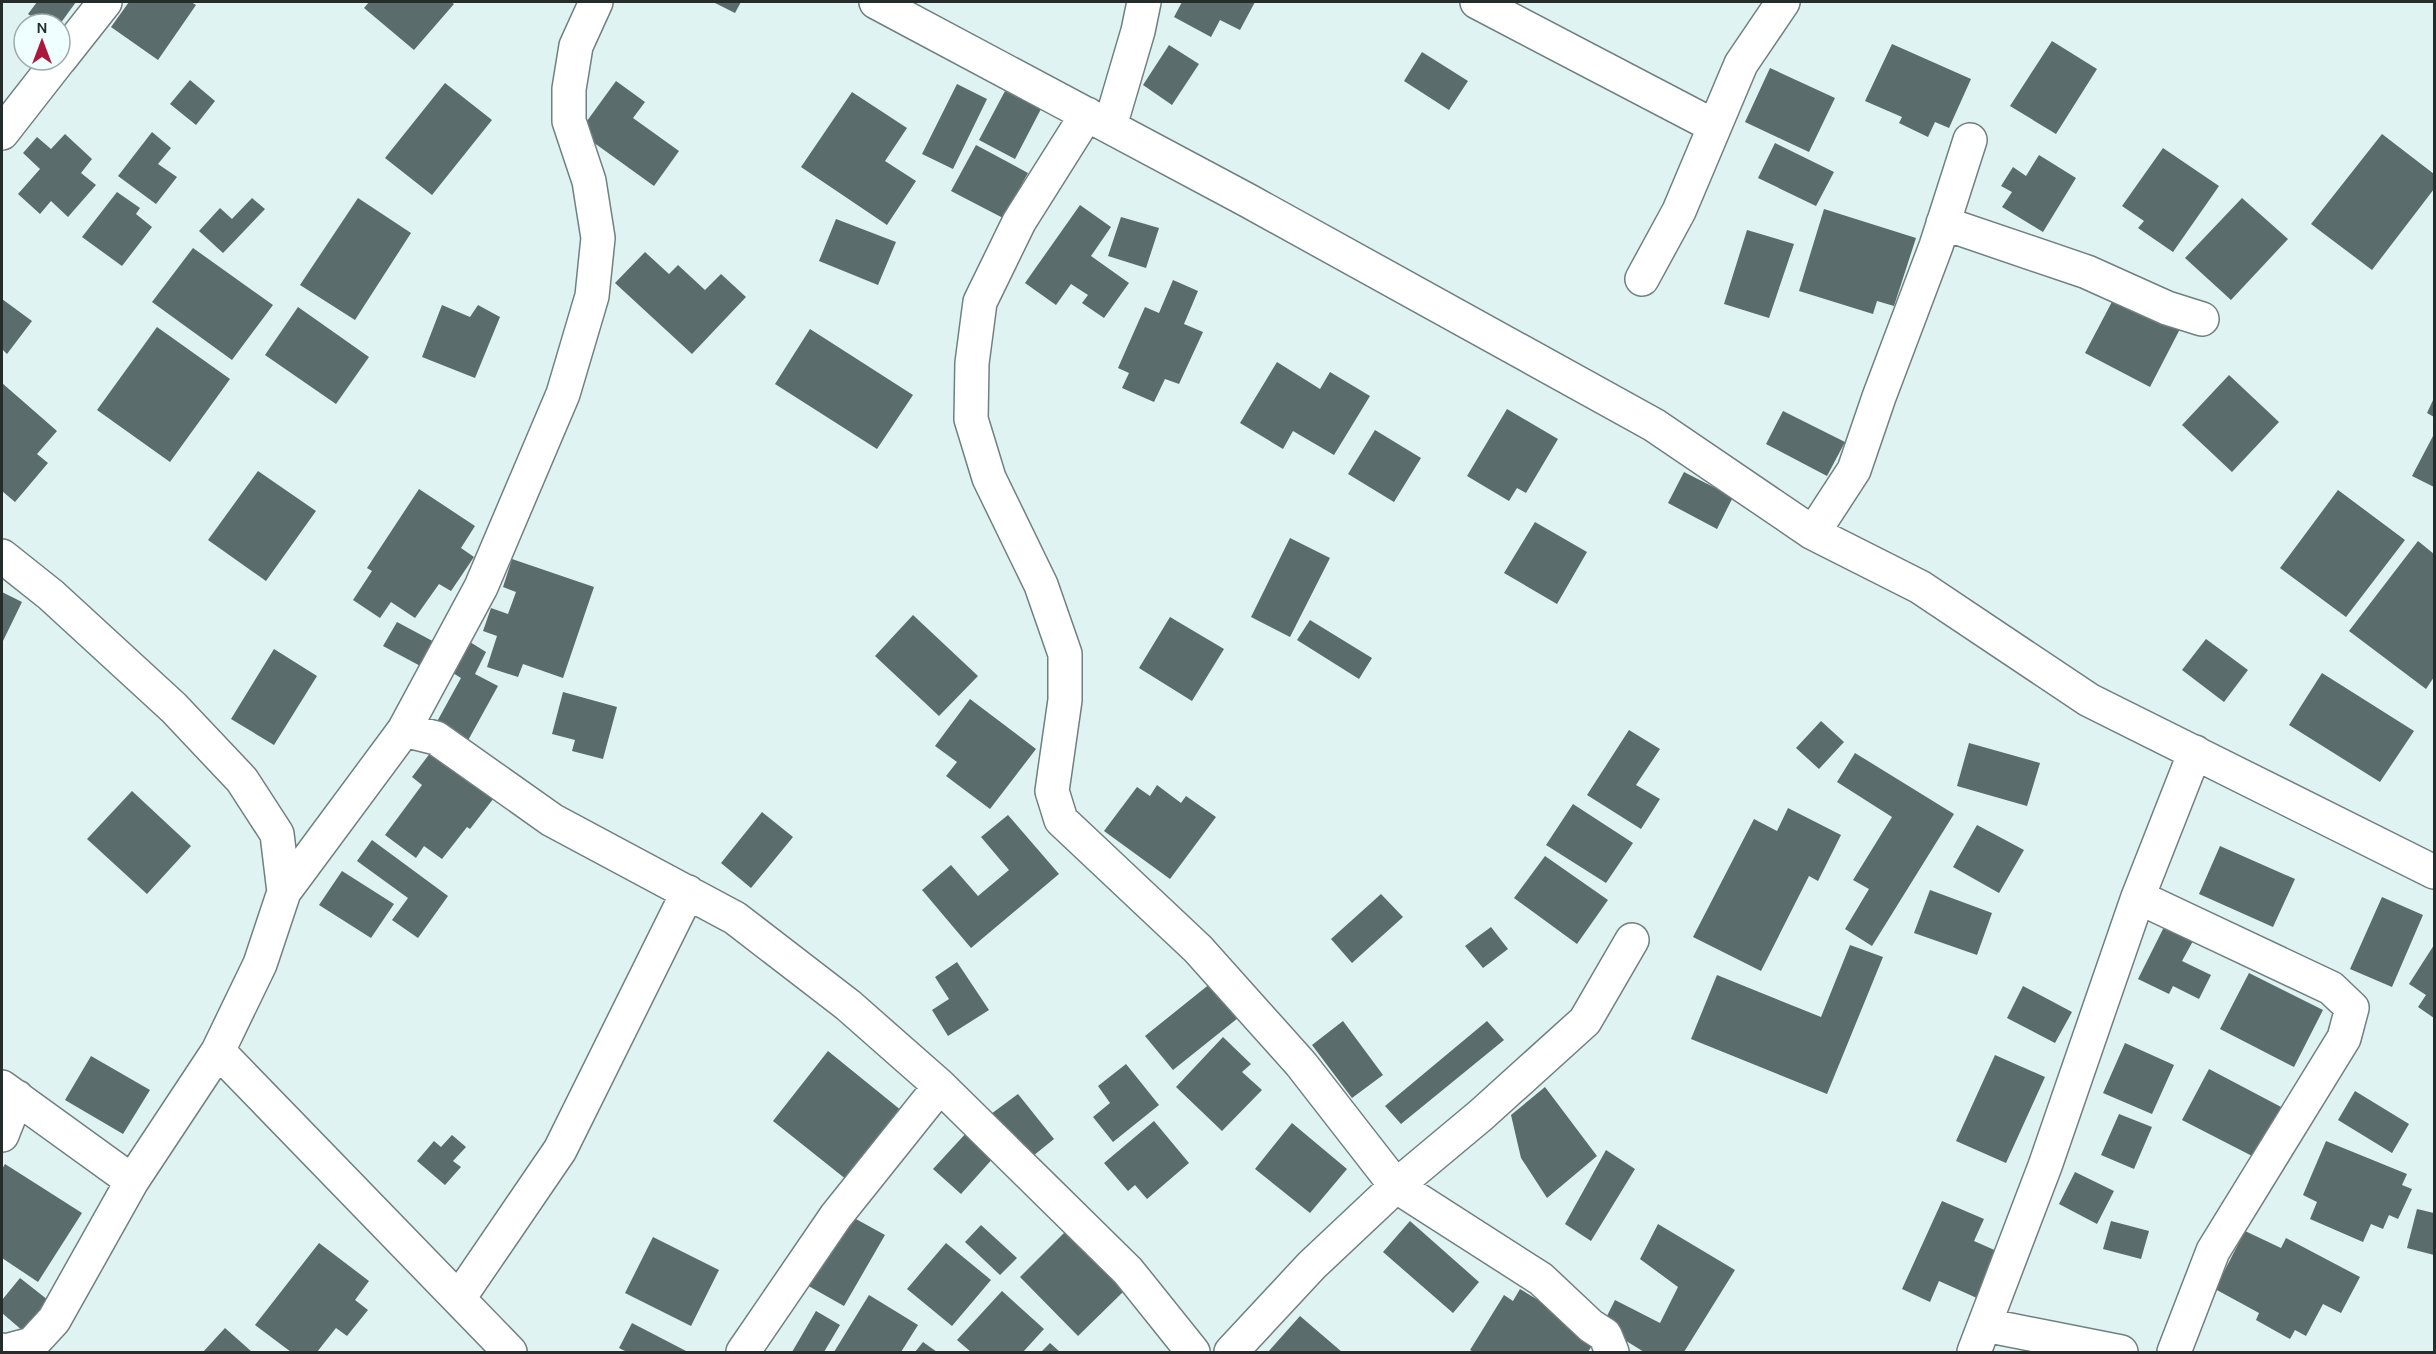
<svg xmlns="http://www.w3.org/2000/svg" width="2436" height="1354" viewBox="0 0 2436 1354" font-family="Karla,sans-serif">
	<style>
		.building { fill: #5a6c6b }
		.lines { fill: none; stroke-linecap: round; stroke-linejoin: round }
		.minor-casing { stroke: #6e807f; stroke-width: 36 }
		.minor { stroke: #fff; stroke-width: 33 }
	</style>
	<rect width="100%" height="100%" fill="#dff3f2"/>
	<!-- building -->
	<path class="building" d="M 37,2 L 76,2 L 60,24 L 43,24 L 28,14 Z
		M 129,2 L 191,2 L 196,5 L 158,60 L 111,27 Z
		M 369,2 L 451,2 L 454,4 L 414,50 L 364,8 Z
		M 713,2 L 741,2 L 735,13 Z
		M 1182,2 L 1255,2 L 1240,30 L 1220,20 L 1211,37 L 1174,17 Z
		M 2052,41 L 2097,69 L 2056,134 L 2010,106 Z
		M 1892,44 L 1971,79 L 1949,128 L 1935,122 L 1928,137 L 1899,123 L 1902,117 L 1865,101 Z
		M 1169,45 L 1199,64 L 1172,105 L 1143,85 Z
		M 1422,52 L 1468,81 L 1449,110 L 1404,81 Z
		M 1770,68 L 1835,98 L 1809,152 L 1745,122 Z
		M 190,80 L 215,101 L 196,125 L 170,104 Z
		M 616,81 L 645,102 L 633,118 L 679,151 L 654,186 L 579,132 Z
		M 445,83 L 492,120 L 432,195 L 385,158 Z
		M 957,84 L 987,99 L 953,169 L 922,154 Z
		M 1005,91 L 1041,109 L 1015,159 L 979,140 Z
		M 852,92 L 907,128 L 885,161 L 916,181 L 887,225 L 801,167 Z
		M 152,132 L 171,148 L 158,164 L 177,177 L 156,204 L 118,176 Z
		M 65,134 L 92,159 L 81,173 L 96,185 L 68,217 L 51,201 L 40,214 L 18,194 L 40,169 L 23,153 L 37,137 L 51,149 Z
		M 2382,134 L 2434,174 L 2434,189 L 2372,270 L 2311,224 Z
		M 1775,143 L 1834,172 L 1816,206 L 1758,178 Z
		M 976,145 L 1028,173 L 1003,218 L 951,191 Z
		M 2163,148 L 2219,186 L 2173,252 L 2138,228 L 2144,221 L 2122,206 Z
		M 2039,155 L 2076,178 L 2043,232 L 2002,207 L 2012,192 L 2001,186 L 2013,167 L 2026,176 Z
		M 117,192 L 140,208 L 136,214 L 152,227 L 122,266 L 82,237 Z
		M 252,198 L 265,209 L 223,253 L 199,231 L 220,208 L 232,219 Z
		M 358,198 L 411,233 L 355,320 L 300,285 Z
		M 2242,198 L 2288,239 L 2231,300 L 2185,258 Z
		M 1080,205 L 1111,227 L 1091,256 L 1129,283 L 1104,318 L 1082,303 L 1088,295 L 1071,284 L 1056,305 L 1025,283 Z
		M 1824,209 L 1916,238 L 1894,306 L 1877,301 L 1873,314 L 1799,291 Z
		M 1121,217 L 1159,228 L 1146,268 L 1108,256 Z
		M 836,219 L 896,242 L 878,285 L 819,261 Z
		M 1747,230 L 1794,244 L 1769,318 L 1724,304 Z
		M 193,248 L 273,305 L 232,360 L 152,302 Z
		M 645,252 L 669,274 L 678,265 L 705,290 L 721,274 L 746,297 L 692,354 L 615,283 Z
		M 1173,280 L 1198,291 L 1184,324 L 1203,332 L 1179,384 L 1165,379 L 1154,402 L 1122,388 L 1129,373 L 1118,368 L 1145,307 L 1159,313 Z
		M 2115,296 L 2180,329 L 2150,387 L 2085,353 Z
		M 2,299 L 32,321 L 7,354 L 2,349 Z
		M 442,305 L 470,317 L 478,305 L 500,317 L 475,378 L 422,357 Z
		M 298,307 L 369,357 L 336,404 L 265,355 Z
		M 157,327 L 230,379 L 170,462 L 97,410 Z
		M 810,329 L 913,395 L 877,449 L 775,384 Z
		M 1277,362 L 1320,389 L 1330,372 L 1370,396 L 1334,455 L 1293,431 L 1283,449 L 1240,423 Z
		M 2229,375 L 2279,422 L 2232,472 L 2182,425 Z
		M 2,383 L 57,431 L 37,454 L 48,463 L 15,502 L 2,491 Z
		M 2434,398 L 2434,417 L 2427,413 Z
		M 1507,409 L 1558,439 L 1526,493 L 1517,488 L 1509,501 L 1467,476 Z
		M 1783,411 L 1845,442 L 1827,476 L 1766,444 Z
		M 1375,430 L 1421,458 L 1394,502 L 1348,474 Z
		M 2433,436 L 2434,437 L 2434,487 L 2412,476 Z
		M 258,471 L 316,511 L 266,581 L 208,540 Z
		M 1684,472 L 1733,497 L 1717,529 L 1668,503 Z
		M 419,489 L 475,526 L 461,548 L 474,557 L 451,591 L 439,584 L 415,618 L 391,602 L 380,618 L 353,600 L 372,571 L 367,568 Z
		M 2338,490 L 2405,540 L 2346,617 L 2280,568 Z
		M 1535,522 L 1587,552 L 1557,604 L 1504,573 Z
		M 1290,538 L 1330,558 L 1290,637 L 1251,617 Z
		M 2418,541 L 2434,554 L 2434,677 L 2426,689 L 2349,631 Z
		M 512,559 L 594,587 L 563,678 L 523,664 L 518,677 L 487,667 L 497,636 L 483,631 L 491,608 L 508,614 L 516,592 L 503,587 Z
		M 2,592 L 22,602 L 2,643 Z
		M 913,615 L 978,676 L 939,716 L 875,656 Z
		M 1170,617 L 1224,649 L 1192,701 L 1139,668 Z
		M 1310,620 L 1372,658 L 1359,679 L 1297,640 Z
		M 397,622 L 440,645 L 426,669 L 383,646 Z
		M 2206,639 L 2248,670 L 2224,702 L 2182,670 Z
		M 470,642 L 486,652 L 475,674 L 498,686 L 466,744 L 434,727 L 461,678 L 453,673 Z
		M 274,649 L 317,676 L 274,745 L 231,719 Z
		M 2322,673 L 2414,731 L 2380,782 L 2289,725 Z
		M 563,692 L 617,707 L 603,759 L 572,751 L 575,740 L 552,734 Z
		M 970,699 L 1036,749 L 990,809 L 946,776 L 957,762 L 935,746 Z
		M 1821,721 L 1844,742 L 1819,769 L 1796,748 Z
		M 1629,730 L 1660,749 L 1636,785 L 1660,799 L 1641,829 L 1587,795 Z
		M 1969,743 L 2040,763 L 2027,806 L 1957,786 Z
		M 437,744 L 500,790 L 470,829 L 467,827 L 442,859 L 424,846 L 416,858 L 385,835 L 422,785 L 412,777 Z
		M 1855,753 L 1954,814 L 1872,946 L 1845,929 L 1869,889 L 1853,880 L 1892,817 L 1837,782 Z
		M 1157,785 L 1181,803 L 1186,796 L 1216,817 L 1170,879 L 1104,831 L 1137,787 L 1150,796 Z
		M 132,791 L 191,846 L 147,894 L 87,839 Z
		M 1573,804 L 1633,843 L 1606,883 L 1546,845 Z
		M 1788,808 L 1841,835 L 1818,881 L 1809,876 L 1761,971 L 1693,937 L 1754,819 L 1777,831 Z
		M 762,812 L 793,837 L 751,888 L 721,863 Z
		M 1008,815 L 1059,874 L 971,948 L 922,890 L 951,865 L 978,896 L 1009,870 L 981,837 Z
		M 1977,825 L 2024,850 L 1999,893 L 1953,867 Z
		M 372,840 L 448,896 L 418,938 L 392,920 L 408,898 L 357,861 Z
		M 2220,846 L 2295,879 L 2273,927 L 2199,894 Z
		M 1545,856 L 1608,900 L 1577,944 L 1514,898 Z
		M 342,871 L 394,904 L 371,938 L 319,905 Z
		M 1930,890 L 1992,913 L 1977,955 L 1914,933 Z
		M 1381,894 L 1403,917 L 1352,963 L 1331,939 Z
		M 2382,897 L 2423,915 L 2392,987 L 2350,969 Z
		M 1491,927 L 1508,949 L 1483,968 L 1465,946 Z
		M 2164,927 L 2193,941 L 2182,961 L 2211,975 L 2199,999 L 2173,986 L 2169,994 L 2138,979 Z
		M 1850,945 L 1883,957 L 1827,1094 L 1691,1039 L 1717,975 L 1821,1017 Z
		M 2434,945 L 2434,1018 L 2418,1007 L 2426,995 L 2409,984 Z
		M 957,962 L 989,1010 L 948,1036 L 932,1010 L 949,999 L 935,977 Z
		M 2249,973 L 2323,1010 L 2294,1067 L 2220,1029 Z
		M 1211,983 L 1238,1018 L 1173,1070 L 1145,1036 Z
		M 2023,986 L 2072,1012 L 2055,1043 L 2007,1018 Z
		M 1343,1021 L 1383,1075 L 1352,1098 L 1312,1045 Z
		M 1487,1021 L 1504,1040 L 1401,1124 L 1385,1106 Z
		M 1223,1037 L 1251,1064 L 1242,1072 L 1262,1090 L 1222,1131 L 1176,1087 Z
		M 2125,1043 L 2174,1065 L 2152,1114 L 2103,1093 Z
		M 828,1051 L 902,1111 L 847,1180 L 773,1121 Z
		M 1995,1055 L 2045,1077 L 2006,1163 L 1956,1141 Z
		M 91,1056 L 150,1090 L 123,1134 L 65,1100 Z
		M 1126,1064 L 1159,1105 L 1113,1142 L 1093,1117 L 1110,1103 L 1098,1086 Z
		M 2209,1069 L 2283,1108 L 2256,1158 L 2182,1120 Z
		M 1545,1087 L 1597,1156 L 1547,1198 L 1521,1158 L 1511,1115 Z
		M 2355,1091 L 2409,1124 L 2392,1153 L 2338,1120 Z
		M 1018,1094 L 1054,1139 L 1028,1160 L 991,1114 Z
		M 2119,1114 L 2152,1127 L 2134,1169 L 2101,1155 Z
		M 1154,1121 L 1189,1163 L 1147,1199 L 1135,1185 L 1128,1191 L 1104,1163 Z
		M 1292,1123 L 1347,1169 L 1310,1213 L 1255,1169 Z
		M 968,1131 L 995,1156 L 961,1194 L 933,1169 Z
		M 452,1135 L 466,1147 L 453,1161 L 461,1167 L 445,1185 L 417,1161 L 434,1141 L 441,1147 Z
		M 2326,1141 L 2407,1174 L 2402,1185 L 2412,1189 L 2398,1219 L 2389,1215 L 2383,1229 L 2371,1224 L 2363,1242 L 2310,1219 L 2317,1202 L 2303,1195 Z
		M 1606,1150 L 1635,1169 L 1591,1241 L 1565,1224 Z
		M 5,1164 L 82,1213 L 38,1282 L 2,1258 L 2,1169 Z
		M 2075,1172 L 2114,1191 L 2097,1224 L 2059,1204 Z
		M 1942,1201 L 1984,1219 L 1974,1241 L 1999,1252 L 1979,1299 L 1939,1281 L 1930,1302 L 1902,1289 Z
		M 2417,1209 L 2434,1213 L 2434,1255 L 2407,1248 Z
		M 845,1213 L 885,1235 L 844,1306 L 805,1284 Z
		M 1410,1221 L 1479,1282 L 1453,1313 L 1383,1252 Z
		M 2111,1221 L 2149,1231 L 2141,1259 L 2103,1249 Z
		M 1658,1224 L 1735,1270 L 1684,1352 L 1644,1352 L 1602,1326 L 1615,1300 L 1660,1323 L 1678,1287 L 1640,1259 Z
		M 981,1225 L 1017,1258 L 1000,1275 L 965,1242 Z
		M 2245,1231 L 2281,1248 L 2286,1238 L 2360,1277 L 2341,1313 L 2323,1304 L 2306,1336 L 2295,1330 L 2290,1339 L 2256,1320 L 2259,1313 L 2215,1289 Z
		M 1065,1232 L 1124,1291 L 1078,1336 L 1020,1277 Z
		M 653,1237 L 719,1270 L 691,1326 L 625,1293 Z
		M 319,1243 L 369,1281 L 355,1300 L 368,1310 L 347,1336 L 336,1328 L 317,1352 L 291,1352 L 255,1325 Z
		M 946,1243 L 991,1280 L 952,1326 L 907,1289 Z
		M 20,1278 L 48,1300 L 23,1331 L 2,1313 L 2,1300 Z
		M 1520,1289 L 1598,1336 L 1588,1352 L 1474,1352 L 1470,1350 L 1504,1295 L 1513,1301 Z
		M 1002,1291 L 1044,1329 L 1023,1352 L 971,1352 L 957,1340 Z
		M 869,1295 L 918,1325 L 901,1352 L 834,1352 Z
		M 816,1311 L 840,1325 L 824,1352 L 792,1352 Z
		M 1300,1316 L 1342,1352 L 1268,1352 Z
		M 632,1323 L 688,1352 L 627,1352 L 619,1348 Z
		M 225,1328 L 252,1352 L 203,1352 Z
		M 923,1342 L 937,1352 L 915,1352 Z
		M 1050,1343 L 1060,1352 L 1041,1352 Z"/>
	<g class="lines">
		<!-- minor casing -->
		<g class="minor-casing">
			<path id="minor" d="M 876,2 L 1247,200 L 1654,425 L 1813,533 L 1920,587 L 2089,700 L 2434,872
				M 1477,2 L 1714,126
				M 60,59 L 105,2
				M 1087,114 L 1019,222 L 980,302 L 972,363 L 971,419 L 989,478 L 1041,585 L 1065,654 L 1065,700 L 1052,791 L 1061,820 L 1198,949 L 1301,1064 L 1396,1186 L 1541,1279 L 1591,1326 L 1605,1335 L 1612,1352
				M 1110,126 L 1138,31 L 1144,2
				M 2,133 L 59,60
				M 1943,223 L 2087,272 L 2167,308 L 2202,319
				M 1642,279 L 1679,211 L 1741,64 L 1783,2
				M 1813,533 L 1854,470 L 1879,397 L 1936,246 L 1970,140
				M 2,556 L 51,595 L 174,708 L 242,780 L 277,834 L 284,892 L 260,964 L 218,1051 L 132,1181 L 54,1320 L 32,1344 L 6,1351 L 2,1350
				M 404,730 L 436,738 L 552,820 L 735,918 L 848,1005 L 940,1086 L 1128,1271 L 1193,1352
				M 284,892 L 404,730 L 481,587 L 563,394 L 592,296 L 598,238 L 589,181 L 569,121 L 569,89 L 576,46 L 596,2
				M 2138,897 L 2331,988 L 2352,1008 L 2344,1038 L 2213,1251 L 2174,1352
				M 218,1051 L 510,1352
				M 2,1087 L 132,1181
				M 2,1135 L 17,1097
				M 459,1298 L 560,1150 L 688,892
				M 1985,1325 L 2121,1352
				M 743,1352 L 836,1216 L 940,1086
				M 1231,1352 L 1312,1265 L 1396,1186 L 1481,1115 L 1585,1021 L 1632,940
				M 1974,1352 L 2045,1166 L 2138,897 L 2195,752"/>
		</g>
		<!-- minor -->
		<use href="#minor" class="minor"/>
	</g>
	<!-- border -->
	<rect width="2436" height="1354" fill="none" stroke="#252c2c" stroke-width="6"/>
	<!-- north arrow -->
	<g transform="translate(42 42)"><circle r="28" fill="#efffff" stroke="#9eabab" stroke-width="1.5"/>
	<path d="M0-4.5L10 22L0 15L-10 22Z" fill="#ac173c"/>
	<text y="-9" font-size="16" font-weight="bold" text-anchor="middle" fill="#252c2c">N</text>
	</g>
</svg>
